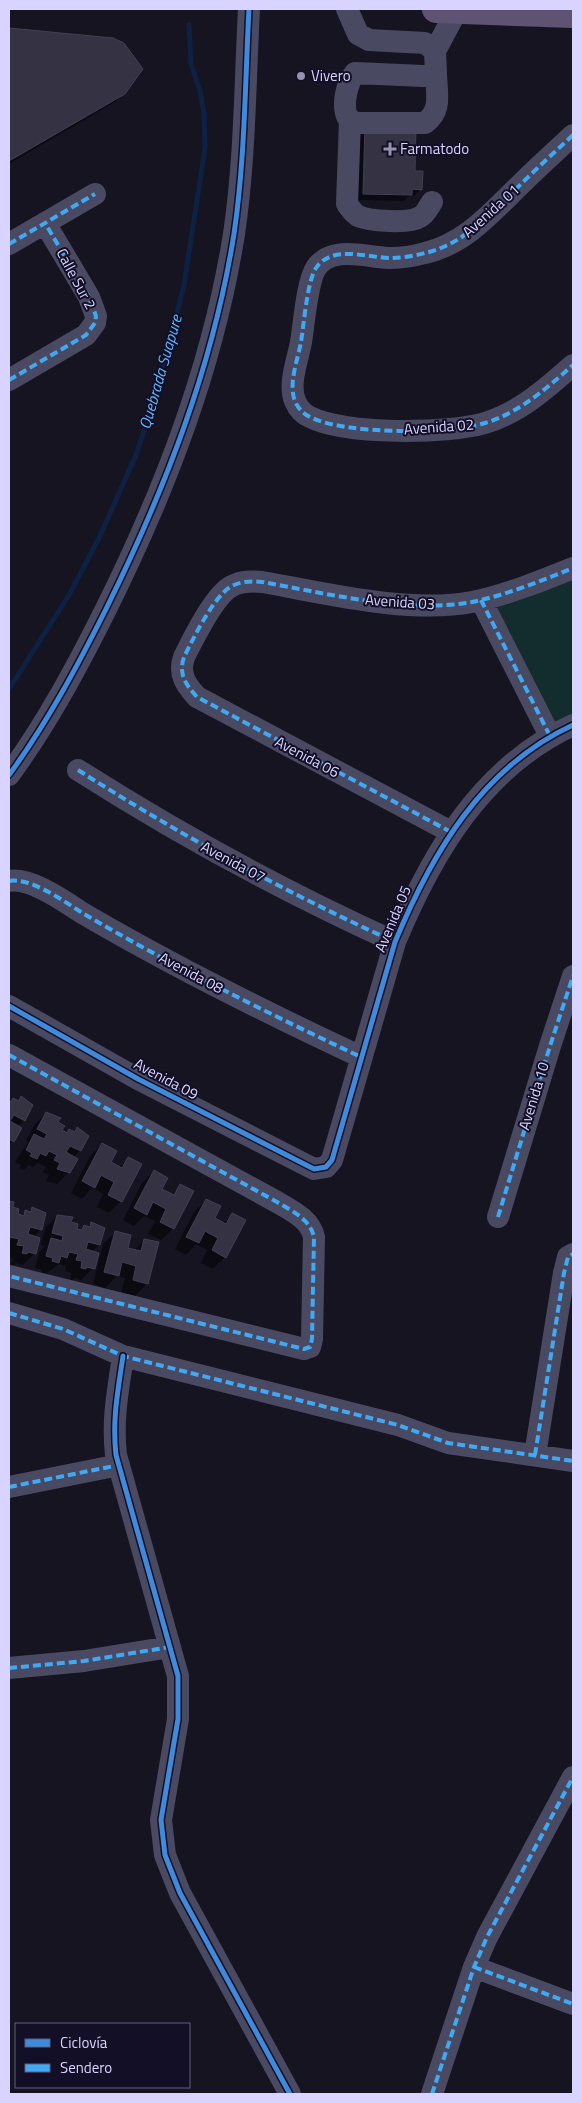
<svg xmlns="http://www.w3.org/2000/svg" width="582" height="2103" viewBox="0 0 582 2103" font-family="'Titillium Web',sans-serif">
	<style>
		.green { fill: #132c2d }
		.shadow { fill: #0007 }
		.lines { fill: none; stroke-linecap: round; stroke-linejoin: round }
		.stream { stroke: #0d2144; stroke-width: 5 }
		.building { fill: #343243; stroke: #433f54 }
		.minor { stroke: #4a4962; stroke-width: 22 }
		.major { stroke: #5e5373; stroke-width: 28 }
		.quiet { stroke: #3fa9f5; stroke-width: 4; stroke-dasharray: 8 4; stroke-linecap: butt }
		.cycleway-casing { stroke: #130f26; stroke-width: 8 }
		.cycleway { stroke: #408adc; stroke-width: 5 }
		.poi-dot { fill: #9591b1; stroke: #130f26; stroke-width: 2 }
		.labels { text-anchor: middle; stroke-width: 4; stroke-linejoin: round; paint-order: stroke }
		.poi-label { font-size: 15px; fill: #d9d4ff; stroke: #130f26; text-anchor: start }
		.street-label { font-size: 15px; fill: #d9d4ff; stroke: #130f26 }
		.water-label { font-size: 16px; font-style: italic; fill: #62b6ff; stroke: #130f26 }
	</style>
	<rect width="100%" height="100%" fill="#161421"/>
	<!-- green -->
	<path class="green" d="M 573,568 L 573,725 L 550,736 L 481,600 Z"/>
	<!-- shadow -->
	<path class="shadow" d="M 9,30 L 113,39 L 124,93 L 115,102 L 9,164 Z
		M 365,127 L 414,172 L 421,189 L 414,196 L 410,195 L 404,201 L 357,200 L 359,133 Z
		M 22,1098 L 24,1120 L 17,1127 L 20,1128 L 9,1146 L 9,1102 L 18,1101 Z
		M 46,1113 L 57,1123 L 60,1131 L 66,1134 L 70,1130 L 74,1132 L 78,1128 L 88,1136 L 80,1151 L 73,1157 L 69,1172 L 57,1184 L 46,1181 L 49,1175 L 43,1172 L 46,1167 L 38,1163 L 33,1167 L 29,1165 L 24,1170 L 19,1168 L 21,1165 L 15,1162 L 28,1142 L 26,1141 L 34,1125 Z
		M 102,1144 L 109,1163 L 119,1168 L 128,1158 L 121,1201 L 109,1213 L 97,1207 L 103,1194 L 92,1188 L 82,1199 L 71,1193 L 90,1156 Z
		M 154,1171 L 161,1190 L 171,1195 L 180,1186 L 192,1192 L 173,1229 L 161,1240 L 148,1234 L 155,1221 L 144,1216 L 134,1226 L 123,1220 L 142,1183 Z
		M 206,1200 L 213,1218 L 223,1224 L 232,1214 L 225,1257 L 213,1269 L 201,1263 L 207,1250 L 196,1244 L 186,1255 L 175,1249 L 194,1212 Z
		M 9,1203 L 12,1203 L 11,1208 L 16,1215 L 21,1216 L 33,1209 L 40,1230 L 33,1237 L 35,1253 L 23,1265 L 16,1263 L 14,1265 L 11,1265 L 13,1258 L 9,1257 Z
		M 57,1216 L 70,1223 L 75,1230 L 80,1231 L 91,1224 L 99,1245 L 92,1252 L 93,1268 L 81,1280 L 75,1278 L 72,1280 L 70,1280 L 71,1273 L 65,1271 L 66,1266 L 59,1264 L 46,1274 L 41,1273 L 42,1270 L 35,1268 L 39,1252 L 45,1246 L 41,1245 L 45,1228 Z
		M 115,1232 L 126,1248 L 134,1251 L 144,1240 L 147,1284 L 135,1296 L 121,1292 L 125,1278 L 117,1276 L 105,1288 L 93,1284 L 103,1244 Z"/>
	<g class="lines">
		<!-- stream -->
		<path class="stream" d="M 9,689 L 69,595 L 99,538 L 136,455 L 157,391 L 184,285 L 205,148 L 204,113 L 200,91 L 191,64 L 189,25"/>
	</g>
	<!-- building -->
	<path class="building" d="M 9,28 L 113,38 L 124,43 L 143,69 L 125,94 L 9,161 Z
		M 365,125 L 416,127 L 415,171 L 423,171 L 422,190 L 412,189 L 412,195 L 363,194 Z
		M 21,1096 L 33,1105 L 25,1121 L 14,1115 L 10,1121 L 22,1128 L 14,1142 L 9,1139 L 9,1101 L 11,1102 L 13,1098 L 19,1101 Z
		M 46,1112 L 61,1118 L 58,1122 L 65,1126 L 62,1130 L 67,1133 L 69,1129 L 75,1132 L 77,1127 L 89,1136 L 81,1151 L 70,1146 L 66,1152 L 78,1159 L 70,1173 L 57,1169 L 60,1163 L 54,1160 L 57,1155 L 49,1151 L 46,1156 L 40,1153 L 37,1159 L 30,1156 L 32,1153 L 26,1150 L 34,1134 L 44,1139 L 47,1134 L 37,1129 Z
		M 102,1143 L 117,1151 L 111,1162 L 122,1168 L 128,1157 L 142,1164 L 122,1202 L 108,1195 L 114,1182 L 101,1175 L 95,1188 L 82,1181 Z
		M 154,1170 L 168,1178 L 162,1189 L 174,1195 L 180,1184 L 194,1191 L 174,1229 L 160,1222 L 166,1209 L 153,1202 L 147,1215 L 134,1208 Z
		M 206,1199 L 221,1206 L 215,1218 L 226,1224 L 232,1213 L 246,1220 L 226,1258 L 212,1250 L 218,1238 L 205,1231 L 199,1243 L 186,1237 Z
		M 9,1201 L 14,1202 L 13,1207 L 19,1209 L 18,1214 L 24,1216 L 25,1210 L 31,1212 L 32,1207 L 46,1213 L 42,1230 L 30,1227 L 28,1234 L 40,1238 L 36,1254 L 28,1252 L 27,1254 L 22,1253 L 24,1246 L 17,1245 L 19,1239 L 10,1237 L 9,1243 Z
		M 57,1215 L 73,1217 L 71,1222 L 78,1224 L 77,1229 L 82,1230 L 84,1225 L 90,1227 L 91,1222 L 105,1228 L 100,1245 L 88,1242 L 86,1249 L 99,1253 L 95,1269 L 86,1267 L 86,1269 L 81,1268 L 82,1261 L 76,1260 L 78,1254 L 69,1252 L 67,1258 L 61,1256 L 59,1263 L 52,1261 L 53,1258 L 46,1256 L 51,1238 L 62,1241 L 63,1236 L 52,1233 Z
		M 115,1231 L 131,1235 L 128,1248 L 141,1251 L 144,1239 L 159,1242 L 148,1284 L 133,1280 L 136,1266 L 122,1262 L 119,1276 L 104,1272 Z"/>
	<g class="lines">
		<!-- minor -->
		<path class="minor" d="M 347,9 L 358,34 L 369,40 L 425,43 L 435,51 L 436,73 L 423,76 L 355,73 C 347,82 342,105 347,116 C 349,120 353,121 356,123 L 425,123 C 443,110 436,92 436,73
			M 435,51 L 457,10
			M 350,120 L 347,204 C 350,208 353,213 358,216 C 369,221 409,224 420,217 C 426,214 428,208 432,202
			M 573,135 C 556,151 538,167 521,184 C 492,212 465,244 425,253 C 414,256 402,258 391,258 C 368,258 332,244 316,268 C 307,282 304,324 301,342 C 298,359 288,384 295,401 C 298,408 303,414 310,417 C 345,435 448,434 485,423 C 519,413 547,388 573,365
			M 9,244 L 95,194
			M 9,380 L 86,335 L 95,323 L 96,316 L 89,297 L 45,223
			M 481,600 L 550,736
			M 78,770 C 180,835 285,892 395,942
			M 9,775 C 47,723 77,667 106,609 C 165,490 213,366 234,234 C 245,160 245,84 249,9
			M 451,832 L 197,697 C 186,685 178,674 184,657 C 193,639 215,594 232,586 C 242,581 251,581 262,582 C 325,593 408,614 472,602 C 506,595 541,581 573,568
			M 9,881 C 31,877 65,902 84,914 C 173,966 267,1013 361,1057
			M 9,1006 L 138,1079 L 314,1169 L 326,1167 L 332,1160 L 395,942 C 432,853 482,767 573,725
			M 9,1055 L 277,1202 C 292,1211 310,1219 314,1237 L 312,1339 L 310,1347 L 304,1349 L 9,1276
			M 498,1217 L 550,1046 L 573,976
			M 9,1313 L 63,1329 L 123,1356 L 398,1425 L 448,1443 L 573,1461
			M 123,1356 C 118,1391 112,1419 116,1455 L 178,1676 L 178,1719 L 161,1820 L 165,1855 L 180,1893 L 290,2094
			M 535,1455 L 564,1273 L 568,1257 L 573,1254
			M 9,1487 L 119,1465
			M 9,1668 L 84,1661 L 170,1647
			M 474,1967 L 573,2004
			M 432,2094 L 474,1967 L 487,1937 L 573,1777"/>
		<!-- major -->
		<path class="major" d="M 436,9 L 573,14"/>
		<!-- quiet -->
		<path class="quiet" d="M 573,135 C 556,151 538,167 521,184 C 492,212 465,244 425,253 C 414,256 402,258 391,258 C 368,258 332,244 316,268 C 307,282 304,324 301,342 C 298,359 288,384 295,401 C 298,408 303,414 310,417 C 345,435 448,434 485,423 C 519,413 547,388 573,365
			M 9,244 L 95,194
			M 9,380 L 86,335 L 95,323 L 96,316 L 89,297 L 45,223
			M 481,600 L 550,736
			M 78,770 C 180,835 285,892 395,942
			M 451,832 L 197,697 C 186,685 178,674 184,657 C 193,639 215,594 232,586 C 242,581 251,581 262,582 C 325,593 408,614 472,602 C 506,595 541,581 573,568
			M 9,881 C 31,877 65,902 84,914 C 173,966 267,1013 361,1057
			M 9,1055 L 277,1202 C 292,1211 310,1219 314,1237 L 312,1339 L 310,1347 L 304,1349 L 9,1276
			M 498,1217 L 550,1046 L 573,976
			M 9,1313 L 63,1329 L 123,1356 L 398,1425 L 448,1443 L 573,1461
			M 535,1455 L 564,1273 L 568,1257 L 573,1254
			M 9,1487 L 119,1465
			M 9,1668 L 84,1661 L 170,1647
			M 474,1967 L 573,2004
			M 432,2094 L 474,1967 L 487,1937 L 573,1777"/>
		<!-- cycleway casing -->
		<g class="cycleway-casing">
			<path id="cycleway" d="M 9,775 C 47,723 77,667 106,609 C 165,490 213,366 234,234 C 245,160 245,84 249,9
				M 9,1006 L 138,1079 L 314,1169 L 326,1167 L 332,1160 L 395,942 C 432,853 482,767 573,725
				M 123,1356 C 118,1391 112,1419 116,1455 L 178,1676 L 178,1719 L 161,1820 L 165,1855 L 180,1893 L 290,2094"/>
		</g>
		<!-- cycleway -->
		<use href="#cycleway" class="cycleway"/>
	</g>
	<!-- markers -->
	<g class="poi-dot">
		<circle cx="301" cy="76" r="5"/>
		<path d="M387.5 141.5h5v5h5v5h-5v5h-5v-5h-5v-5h5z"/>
	</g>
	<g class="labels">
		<!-- poi labels -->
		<g class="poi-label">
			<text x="311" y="81">Vivero</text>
			<text x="400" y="154">Farmatodo</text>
		</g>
		<!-- street labels -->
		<g class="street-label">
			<text transform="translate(491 211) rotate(-42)" y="5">Avenida 01</text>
			<text transform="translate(76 279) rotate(62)" y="5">Calle Sur 2</text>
			<text transform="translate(439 427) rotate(-4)" y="5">Avenida 02</text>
			<text transform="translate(400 602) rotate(4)" y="5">Avenida 03</text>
			<text transform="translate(307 757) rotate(28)" y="5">Avenida 06</text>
			<text transform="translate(233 862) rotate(28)" y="5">Avenida 07</text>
			<text transform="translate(393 919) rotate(-67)" y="5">Avenida 05</text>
			<text transform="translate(191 973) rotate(28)" y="5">Avenida 08</text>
			<text transform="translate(166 1079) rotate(28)" y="5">Avenida 09</text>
			<text transform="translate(534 1096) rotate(-73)" y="5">Avenida 10</text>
		</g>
		<!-- water labels -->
		<g class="water-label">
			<text transform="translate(160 372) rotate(-74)" y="6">Quebrada Suapure</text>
		</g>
	</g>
	<!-- border -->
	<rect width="582" height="2103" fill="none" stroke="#d9d4ff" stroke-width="20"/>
	<!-- legend -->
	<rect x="15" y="2023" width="175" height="65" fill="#130f26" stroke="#625e7d"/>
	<rect x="25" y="2039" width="25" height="8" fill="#408adc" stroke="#625e7d"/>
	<text x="60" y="2048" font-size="15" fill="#d9d4ff">Ciclovía</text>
	<rect x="25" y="2064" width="25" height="8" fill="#3fa9f5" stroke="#625e7d"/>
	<text x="60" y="2073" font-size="15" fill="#d9d4ff">Sendero</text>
</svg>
